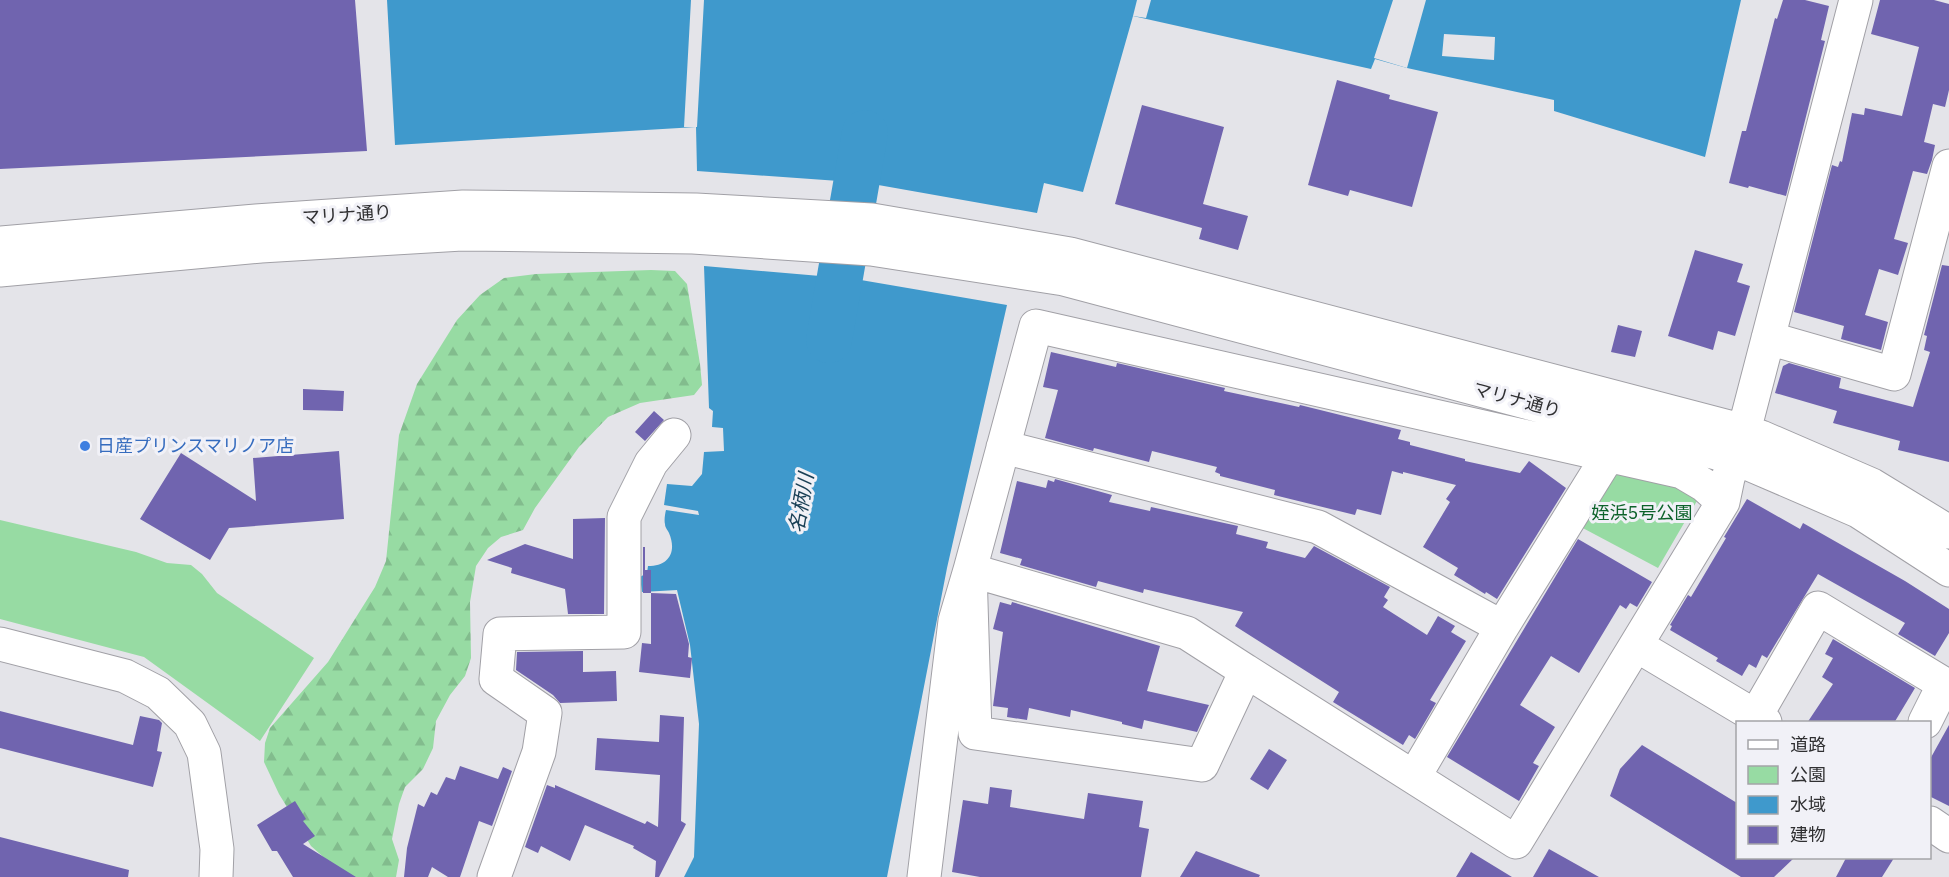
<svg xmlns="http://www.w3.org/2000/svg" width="1949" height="877" viewBox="0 0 1949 877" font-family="'IBM Plex Sans','Noto Sans JP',sans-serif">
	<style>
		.green { fill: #97dba3 }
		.forest { fill: url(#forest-firs) }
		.water { fill: #3f99cc }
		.pier { fill: #e4e4e9 }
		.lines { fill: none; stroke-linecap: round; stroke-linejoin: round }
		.river { stroke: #3f99cc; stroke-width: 46 }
		.building { fill: #7064af }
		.minor-casing { stroke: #a1a0a6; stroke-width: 35 }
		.minor { stroke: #fff; stroke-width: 33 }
		.shop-dot { fill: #3f7fe0; stroke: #f1f1f7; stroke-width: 2 }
		.labels { text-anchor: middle; stroke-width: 6; stroke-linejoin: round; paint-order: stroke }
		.street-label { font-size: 18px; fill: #303032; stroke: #f1f1f7 }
		.shop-label { font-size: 18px; fill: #366cbe; stroke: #f1f1f7; text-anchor: start }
		.park-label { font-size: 18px; fill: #0d622b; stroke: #f1f1f7 }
		.water-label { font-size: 20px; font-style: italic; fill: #193f55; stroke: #f1f1f7 }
	</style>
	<defs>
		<pattern id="forest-firs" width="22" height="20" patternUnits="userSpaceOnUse" patternTransform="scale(1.5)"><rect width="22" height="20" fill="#97dba3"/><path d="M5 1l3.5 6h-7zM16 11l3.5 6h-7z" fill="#82bc8d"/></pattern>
	</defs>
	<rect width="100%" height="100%" fill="#e4e4e9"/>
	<!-- green -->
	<path class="green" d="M 1617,465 L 1688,482 L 1698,499 L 1658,568 L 1579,526 Z
		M 0,520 L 136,552 L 167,563 L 191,565 L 202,574 L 217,593 L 314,658 L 260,741 L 144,657 L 0,619 Z"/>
	<!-- forest -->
	<path class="forest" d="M 651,270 L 675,271 L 687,284 L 700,364 L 702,385 L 694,395 L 640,403 L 608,417 L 579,447 L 535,508 L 523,530 L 501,537 L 488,548 L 476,566 L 470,602 L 471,658 L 465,676 L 450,695 L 436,721 L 433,748 L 423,769 L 405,787 L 399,804 L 392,839 L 399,860 L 396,877 L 346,877 L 311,846 L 279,794 L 264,762 L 265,743 L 270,728 L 328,662 L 375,587 L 386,561 L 399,435 L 417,384 L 457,320 L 480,295 L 504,278 L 536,274 Z"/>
	<!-- water -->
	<path class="water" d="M 387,0 L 1741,0 L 1705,157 L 1554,111 L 1554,100 L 1407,68 L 1375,59 L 1371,69 L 1133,16 L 1083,192 L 1044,183 L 1037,213 L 867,183 L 697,171 L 696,127 L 395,145 Z
		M 704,266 L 855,279 L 1007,305 L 947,568 L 887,877 L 684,877 L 694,857 L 699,724 L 690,645 L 677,590 L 642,592 L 640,577 L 647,573 L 648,566 C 669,566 677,552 669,533 C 668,530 665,528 665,524 C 664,521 665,514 666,510 L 699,515 L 698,511 L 664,505 L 667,484 L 692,486 L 702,474 L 704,452 L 724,451 L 723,428 L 712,427 L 713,411 L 709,408 Z"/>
	<!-- pier -->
	<path class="pier" d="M 691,0 L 704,0 L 697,127 L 684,127 Z
		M 1137,0 L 1151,0 L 1146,18 L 1133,16 Z
		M 1393,0 L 1426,0 L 1407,68 L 1374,58 Z
		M 1444,34 L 1495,37 L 1494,60 L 1442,56 Z"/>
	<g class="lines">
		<!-- river -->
		<path class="river" d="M 829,340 L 865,133"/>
	</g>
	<!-- building -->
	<path class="building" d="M 0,0 L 355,0 L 367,151 L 0,169 Z
		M 1783,0 L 1805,0 L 1829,6 L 1821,40 L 1825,41 L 1786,196 L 1749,186 L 1748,188 L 1729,183 L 1742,131 L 1746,131 L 1775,18 L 1777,19 Z
		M 1880,0 L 1934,0 L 1949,4 L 1949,90 L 1945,107 L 1933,104 L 1924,142 L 1935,145 L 1932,160 L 1927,174 L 1913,171 L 1894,239 L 1908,243 L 1898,275 L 1879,269 L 1865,315 L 1888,322 L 1881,350 L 1841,339 L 1844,326 L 1794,312 L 1832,165 L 1838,167 L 1840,161 L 1842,162 L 1852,113 L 1864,115 L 1865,108 L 1902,116 L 1919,47 L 1871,34 Z
		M 1337,80 L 1390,95 L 1389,99 L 1438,112 L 1412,207 L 1350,190 L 1348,196 L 1308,185 Z
		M 1142,105 L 1224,127 L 1203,204 L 1248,216 L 1238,250 L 1199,239 L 1202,228 L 1115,204 Z
		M 1695,250 L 1743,264 L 1737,282 L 1750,286 L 1735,336 L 1718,331 L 1713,350 L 1668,336 Z
		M 1942,265 L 1949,266 L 1949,462 L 1898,450 L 1900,441 L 1833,423 L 1837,411 L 1775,393 L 1783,366 L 1789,363 L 1841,378 L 1839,388 L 1913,407 L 1930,352 L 1924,350 L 1927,336 L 1924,335 Z
		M 1618,325 L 1642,331 L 1635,357 L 1611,352 Z
		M 1051,352 L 1116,367 L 1117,363 L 1225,388 L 1224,391 L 1299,407 L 1300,405 L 1401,430 L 1398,439 L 1410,442 L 1410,445 L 1465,459 L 1465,461 L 1520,473 L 1529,461 L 1566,488 L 1497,599 L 1486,592 L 1485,594 L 1454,575 L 1458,568 L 1423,547 L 1450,502 L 1446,499 L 1456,485 L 1403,472 L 1403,474 L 1392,471 L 1381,515 L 1357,509 L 1355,515 L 1274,495 L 1275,490 L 1220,476 L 1220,474 L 1215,472 L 1217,467 L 1152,451 L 1149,462 L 1094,448 L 1093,451 L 1045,438 L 1058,390 L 1043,387 Z
		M 303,389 L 344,391 L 343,411 L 303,410 Z
		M 654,411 L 664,420 L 645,441 L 635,432 Z
		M 339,451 L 344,519 L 229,528 L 210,560 L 140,519 L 181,453 L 256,501 L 253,458 Z
		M 1055,479 L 1112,495 L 1109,502 L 1150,511 L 1151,507 L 1238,526 L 1236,534 L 1268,542 L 1266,548 L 1305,558 L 1314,546 L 1390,587 L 1384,597 L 1388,600 L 1383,607 L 1427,635 L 1438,616 L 1455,626 L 1451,632 L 1466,641 L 1430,700 L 1436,703 L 1415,739 L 1409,735 L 1403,745 L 1333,702 L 1339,692 L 1235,626 L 1243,612 L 1144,589 L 1143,593 L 1098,581 L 1096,587 L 1020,565 L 1022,559 L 1000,553 L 1017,481 L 1046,488 L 1048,480 L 1054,482 Z
		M 1747,499 L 1800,529 L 1803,523 L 1905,581 L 1949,609 L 1949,633 L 1935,656 L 1898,634 L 1905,623 L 1818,574 L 1767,658 L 1762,655 L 1756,668 L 1749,664 L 1742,676 L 1716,661 L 1718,658 L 1670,630 L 1672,626 L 1670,625 L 1688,595 L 1691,597 L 1726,538 L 1724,537 Z
		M 605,518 L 604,614 L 568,614 L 565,589 L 511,573 L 512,568 L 487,560 L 525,544 L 573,559 L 573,519 Z
		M 1578,539 L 1652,582 L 1637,607 L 1630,603 L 1626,609 L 1620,605 L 1579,673 L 1551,656 L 1520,705 L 1555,727 L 1533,763 L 1539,766 L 1519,801 L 1447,757 Z
		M 643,547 L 645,547 L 645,570 L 651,570 L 651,593 L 643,593 Z
		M 651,593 L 676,594 L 689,644 L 688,657 L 692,658 L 690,678 L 639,672 L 642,643 L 651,644 Z
		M 1000,602 L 1011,605 L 1012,602 L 1160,646 L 1147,691 L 1209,705 L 1197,732 L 1144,720 L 1142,729 L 1122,724 L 1122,722 L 1071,710 L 1070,717 L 1029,708 L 1027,720 L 1007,717 L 1008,708 L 993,706 L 1003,632 L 993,629 Z
		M 1833,639 L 1915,688 L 1894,723 L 1807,723 L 1833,684 L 1822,677 L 1833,658 L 1825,654 Z
		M 583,651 L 583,672 L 616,671 L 617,701 L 560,703 L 553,695 L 516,670 L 517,652 Z
		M 0,711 L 133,745 L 140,716 L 159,720 L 162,723 L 157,751 L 162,752 L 153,787 L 0,748 Z
		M 660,715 L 684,717 L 681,821 L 686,824 L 659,877 L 655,877 L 656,861 L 633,848 L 634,846 L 585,825 L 570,861 L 541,846 L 538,853 L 525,847 L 547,785 L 555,788 L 555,785 L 645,824 L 647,821 L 658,827 L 660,775 L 595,770 L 597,738 L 659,742 Z
		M 1949,725 L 1949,806 L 1929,796 L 1929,761 Z
		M 1642,745 L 1737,803 L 1737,858 L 1794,858 L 1774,877 L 1741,877 L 1610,796 L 1620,769 Z
		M 1269,749 L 1287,760 L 1268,790 L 1250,779 Z
		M 460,766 L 498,779 L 503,767 L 512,771 L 492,826 L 479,821 L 460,877 L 448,877 L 432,867 L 428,877 L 404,877 L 407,848 L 418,804 L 424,807 L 431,792 L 437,795 L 446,777 L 455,780 Z
		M 990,787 L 1012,790 L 1010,807 L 1084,819 L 1088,793 L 1143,801 L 1139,827 L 1149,829 L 1141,877 L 980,877 L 952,872 L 963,800 L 988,804 Z
		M 295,801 L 306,819 L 303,821 L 315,836 L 303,844 L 356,877 L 293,877 L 277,851 L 272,851 L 257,825 Z
		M 0,837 L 129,870 L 128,877 L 0,877 Z
		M 1549,849 L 1599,877 L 1533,877 Z
		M 1196,851 L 1260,875 L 1259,877 L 1180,877 Z
		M 1471,852 L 1512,877 L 1456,877 Z
		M 1846,858 L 1894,858 L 1882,877 L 1836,877 Z"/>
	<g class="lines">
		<!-- minor casing -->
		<g class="minor-casing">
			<path id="minor" d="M 0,243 L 256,221 L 463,207 L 696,210 L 872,220 L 1070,254 L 1744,431 L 1761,437 L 1872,485 L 1949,532
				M 0,270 L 261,246 L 462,234 L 693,237 L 871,249 L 1064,279 L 1735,458 L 1858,511 L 1949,570
				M 1768,338 L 1894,374 L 1949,166
				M 1003,447 L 1318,527 L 1502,627 L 1608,456
				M 1723,502 L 1704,485 L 1682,472 L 1036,326 L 970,570 L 975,733 L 1202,765 L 1246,671 L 1516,842 L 1723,502 L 1728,478 L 1744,431 L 1856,0
				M 0,644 L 125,676 L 158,693 L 190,724 L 204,753 L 217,849 L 216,877
				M 1636,645 L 1765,722
				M 1755,717 L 1818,608 L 1944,684 L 1925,722
				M 1414,777 L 1502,627
				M 1930,823 L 1949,836
				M 494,877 L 539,752 L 545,713 L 496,679 L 500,634 L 624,632 L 624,517 L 651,463 L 674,435
				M 924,877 L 955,621 L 970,570 L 1187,633 L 1246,671"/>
		</g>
		<!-- minor -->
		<use href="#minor" class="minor"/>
	</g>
	<!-- markers -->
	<circle class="shop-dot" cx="85" cy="446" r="6"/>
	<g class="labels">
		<!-- street labels -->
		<g class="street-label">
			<text transform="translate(347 215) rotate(-4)" y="6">マリナ通り</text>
			<text transform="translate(1517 400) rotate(15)" y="6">マリナ通り</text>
		</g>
		<!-- shop labels -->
		<g class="shop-label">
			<text x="97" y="452">日産プリンスマリノア店</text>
		</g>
		<!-- park labels -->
		<g class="park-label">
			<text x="1642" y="519">姪浜5号公園</text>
		</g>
		<!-- water labels -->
		<g class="water-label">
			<text transform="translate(801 503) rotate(-80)" y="7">名柄川</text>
		</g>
	</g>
	<!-- legend -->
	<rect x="1736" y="721" width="195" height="138" fill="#f1f1f7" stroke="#a4a4a8" stroke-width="1.5"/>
	<rect x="1748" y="740" width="30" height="9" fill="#ffffff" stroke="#a4a4a8" stroke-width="1.5"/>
	<text x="1790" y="751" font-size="18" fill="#303032">道路</text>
	<rect x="1748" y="766" width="30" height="18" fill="#97dba3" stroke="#a4a4a8" stroke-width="1.5"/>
	<text x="1790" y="781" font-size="18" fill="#303032">公園</text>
	<rect x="1748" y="796" width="30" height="18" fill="#3f99cc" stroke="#a4a4a8" stroke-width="1.5"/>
	<text x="1790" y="811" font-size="18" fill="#303032">水域</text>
	<rect x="1748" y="826" width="30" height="18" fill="#7064af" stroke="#a4a4a8" stroke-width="1.5"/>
	<text x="1790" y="841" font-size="18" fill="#303032">建物</text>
</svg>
